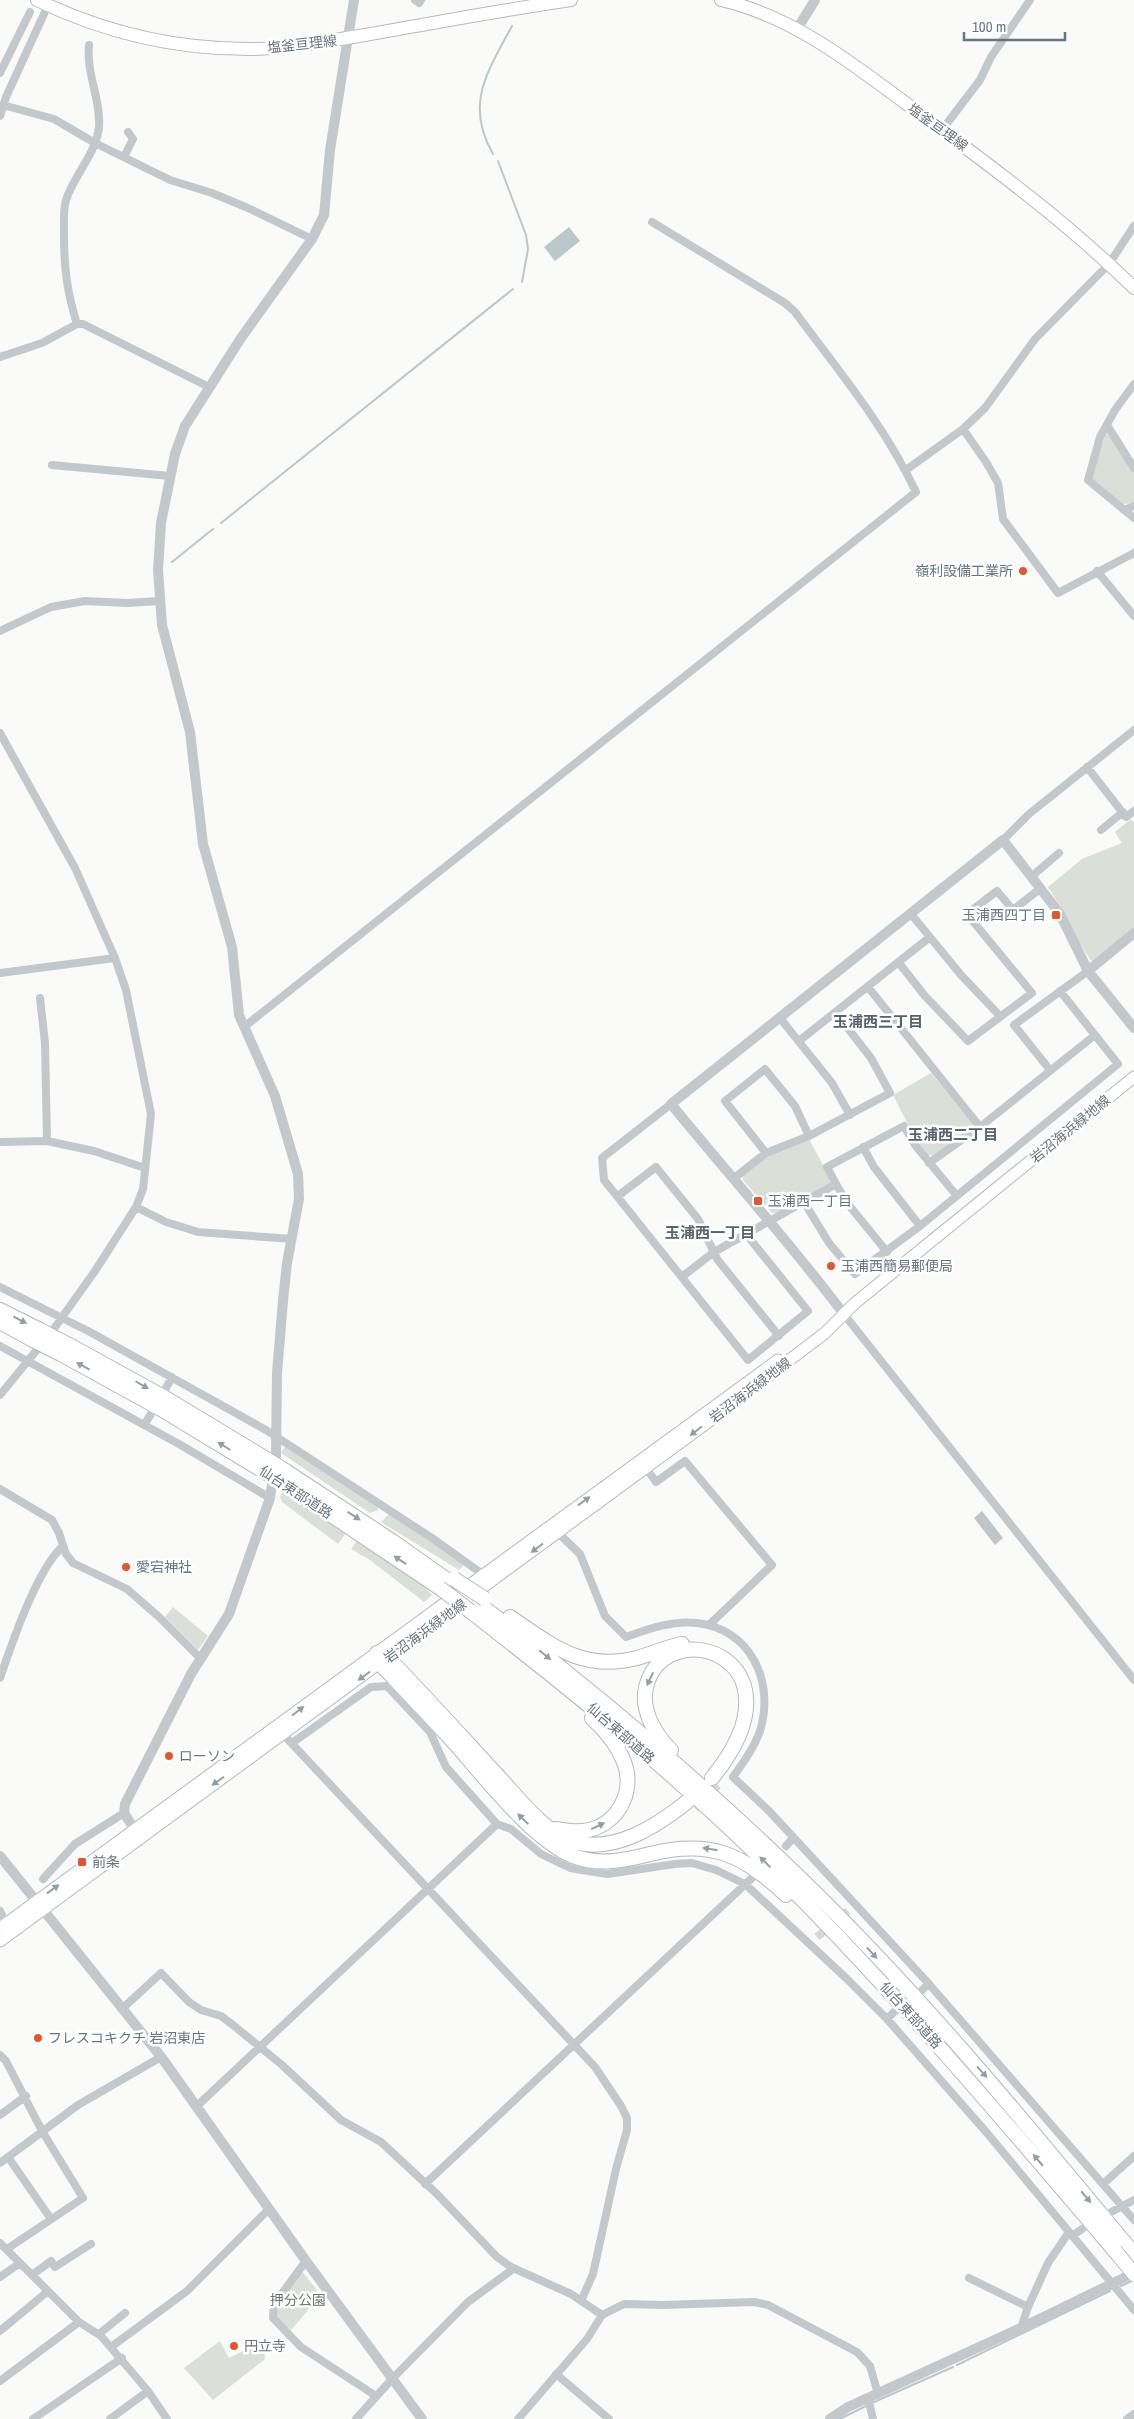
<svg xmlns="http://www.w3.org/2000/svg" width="1134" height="2419" viewBox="0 0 1134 2419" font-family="'Archivo Narrow','Noto Sans JP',sans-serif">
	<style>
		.green { fill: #dadfd7 }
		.water { fill: #bbc7cb }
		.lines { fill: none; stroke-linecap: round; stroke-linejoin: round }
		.stream { stroke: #bbc7cb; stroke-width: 2 }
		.minor-tunnel { stroke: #d5d9db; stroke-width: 8; stroke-dasharray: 8 4; stroke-linecap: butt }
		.motorway-tunnel { stroke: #d5d9db; stroke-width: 14; stroke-dasharray: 14 7; stroke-linecap: butt }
		.secondary-casing { stroke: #b3babf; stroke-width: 13 }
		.primary-casing { stroke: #b5babe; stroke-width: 14 }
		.motorway-casing { stroke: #b4b9bd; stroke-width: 16 }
		.minor { stroke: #c3c8cc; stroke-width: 8 }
		.tertiary { stroke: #c3c8cc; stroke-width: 10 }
		.secondary { stroke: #fff; stroke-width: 11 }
		.primary { stroke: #fff; stroke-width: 12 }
		.motorway { stroke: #fff; stroke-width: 14 }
		.motorway-bridge-casing { stroke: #b4b9bd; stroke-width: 16; stroke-linecap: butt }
		.motorway-bridge { stroke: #fff; stroke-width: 14 }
		.oneway { fill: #939fa8 }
		.poi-dot { fill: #e4572e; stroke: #fff; stroke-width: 2 }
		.labels { text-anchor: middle; stroke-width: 5; stroke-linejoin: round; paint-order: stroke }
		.street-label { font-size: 14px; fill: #657683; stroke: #fff }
		.poi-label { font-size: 14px; fill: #657683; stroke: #fff; text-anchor: start }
		.park-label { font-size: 14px; fill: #687a64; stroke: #fff }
		.neighbourhood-label { font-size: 15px; font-weight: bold; fill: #57646e; stroke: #fff }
	</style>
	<rect width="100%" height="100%" fill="#fafaf8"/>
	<!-- green -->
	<path class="green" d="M 1109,434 L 1134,473 L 1134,503 L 1122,504 L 1091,478 L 1105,435 Z
		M 1131,819 L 1134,823 L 1134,929 L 1092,962 L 1076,938 L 1066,915 L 1048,887 L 1082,859 L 1122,843 L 1115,832 Z
		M 931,1073 L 973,1124 L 972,1129 L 933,1156 L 928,1155 L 915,1138 L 893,1095 Z
		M 809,1139 L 831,1180 L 830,1184 L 776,1214 L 771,1212 L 743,1180 L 743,1175 L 765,1156 Z
		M 285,1447 L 378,1506 L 378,1510 L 370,1513 L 281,1453 Z
		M 284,1490 L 346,1533 L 338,1544 L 282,1502 L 280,1497 Z
		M 389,1514 L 429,1539 L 464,1565 L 459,1570 L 381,1522 Z
		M 359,1538 L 413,1575 L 432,1595 L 424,1602 L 370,1560 L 351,1549 Z
		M 173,1607 L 208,1636 L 198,1650 L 165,1617 Z
		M 301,2270 L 321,2295 L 291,2330 L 274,2316 L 276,2306 Z
		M 220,2341 L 229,2358 L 255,2345 L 263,2345 L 265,2359 L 213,2400 L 184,2368 Z"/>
	<!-- water -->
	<path class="water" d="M 569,227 L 580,241 L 555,261 L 544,247 Z
		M 982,1511 L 1003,1538 L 995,1545 L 974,1518 Z"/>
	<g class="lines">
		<!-- stream -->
		<path class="stream" d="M 493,154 C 464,104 488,71 512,26
			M 498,161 L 526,235 L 528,249 L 522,282
			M 221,523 L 513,289
			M 172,562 L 213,529
			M 1121,2286 L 1134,2280
			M 957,2365 L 1110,2291
			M 874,2402 L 953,2367
			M 840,2419 L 866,2406"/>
		<!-- minor-tunnel -->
		<path class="minor-tunnel" d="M 817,1937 L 848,1911"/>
		<!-- motorway-tunnel -->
		<path class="motorway-tunnel" d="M 693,1806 L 716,1783"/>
		<!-- secondary casing -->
		<g class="secondary-casing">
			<path id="secondary" d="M 0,1928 L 778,1360
				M 0,1941 L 704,1425 L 825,1333 L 855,1303 L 1134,1077"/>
		</g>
		<!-- primary casing -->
		<g class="primary-casing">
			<path id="primary" d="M 37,0 C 103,32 175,49 249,49 C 289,49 326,41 365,35 C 434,23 502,10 571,0
				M 721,0 C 799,18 860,70 923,116 C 996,170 1069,224 1134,288"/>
		</g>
		<!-- motorway casing -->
		<g class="motorway-casing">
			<path id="motorway" d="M 0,1310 L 40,1330
				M 0,1322 L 33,1340
				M 69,1345 L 167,1399 L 268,1460
				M 61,1354 L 161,1409 L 265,1472
				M 284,1470 L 392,1541 L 450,1582
				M 282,1482 L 440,1588
				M 479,1604 C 591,1689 699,1780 800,1878 C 920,1994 1028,2126 1134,2254
				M 470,1611 C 573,1691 676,1774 769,1866 C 892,1988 1003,2119 1115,2251
				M 510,1617 C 553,1646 583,1672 637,1658 C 652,1654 666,1647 682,1644
				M 377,1653 L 380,1664 L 391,1675 C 413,1699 436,1722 458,1747 C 486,1779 539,1847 579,1858 C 602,1865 627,1860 650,1854 C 710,1839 743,1854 786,1895
				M 377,1653 L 388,1658 C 425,1696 461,1736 497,1775 C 517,1796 543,1831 571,1841 C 613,1855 657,1826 688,1801
				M 671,1750 C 657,1737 643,1714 645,1693 C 657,1608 814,1654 712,1778
				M 555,1829 C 564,1830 573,1832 582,1831 C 616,1828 636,1793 624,1762 C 618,1746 605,1730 592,1718"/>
		</g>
		<!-- minor -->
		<path class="minor" d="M 415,0 L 419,3 L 421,0
			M 0,73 L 30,12
			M 3,105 L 54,119 L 95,143 L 170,180 L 212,193 L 248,208 L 312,239
			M 0,116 L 6,97 L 49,3
			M 942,130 L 980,80 L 991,57 L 1030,0
			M 124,157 L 133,139 L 128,132
			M 77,324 C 67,292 64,268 64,234 C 64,223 63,211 66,200 C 74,175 96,154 99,127 C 101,99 86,74 89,45
			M 0,357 L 42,343 L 77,324 L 83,324 L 209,387
			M 1134,384 L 1115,410 L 1100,437 L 1088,480 L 1134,518
			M 1107,425 L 1134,468
			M 963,429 L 986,462 L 998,483 L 1003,519 L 1058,593 L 1134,553
			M 52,465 L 170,476
			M 906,470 L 963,429 L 985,408 L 1035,339 L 1109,264 L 1134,226
			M 1124,510 L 1134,506
			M 1097,571 L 1134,616
			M 0,631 L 51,607 L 85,601 L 127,603 L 160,601
			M 0,733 L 75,868 L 115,958 L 126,990 L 151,1114 L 143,1189 L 136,1207 L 95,1271 L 53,1330 L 0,1395
			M 1087,767 L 1126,817 L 1134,811
			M 1101,830 L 1123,812
			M 1003,840 L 1029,814 L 1134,730
			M 1032,876 L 1059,853
			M 911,914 L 961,975 L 1000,1016
			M 899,963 L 925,996 L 968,1041 L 1032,993 L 967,914 L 997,891 L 1013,910 L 1041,888
			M 0,973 L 115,958
			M 868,987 L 980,1127
			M 40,998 L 45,1043 L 47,1141
			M 780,1018 L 832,1083 L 850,1115
			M 244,1027 L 916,492 C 885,426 838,370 795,312 L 785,303 L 652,222
			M 799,1041 L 930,937
			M 1050,1070 L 1014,1025 L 1088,971
			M 671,1104 L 602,1158 L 604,1180 L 748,1360 L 808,1311 L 746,1234
			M 0,1142 L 47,1141 L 94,1151 L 145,1168
			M 863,1147 L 874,1167 L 920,1226
			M 766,1153 L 725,1101 L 765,1069 L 795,1106 L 809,1136
			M 929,1163 L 980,1127 L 1095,1035
			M 733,1179 L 766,1153 L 809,1136 L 890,1093 L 871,1058 L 836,1013
			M 836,1184 L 848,1204 L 887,1252
			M 618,1196 L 656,1167 L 698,1219 L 717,1259 L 779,1336
			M 804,1202 L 829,1243 L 855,1274 L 920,1226 L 1118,1064 L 1060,991
			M 136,1207 L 166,1222 L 198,1232 L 292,1239
			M 683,1276 L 714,1252 L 836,1184 L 827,1167 L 904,1126 L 915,1145 L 957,1196
			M 0,1287 L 90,1332 L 266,1430 L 432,1538 L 484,1575
			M 843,1313 L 1134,1680
			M 0,1346 L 179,1444 L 270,1498
			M 166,1388 L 172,1377
			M 144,1425 L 151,1414
			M 646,1468 L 656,1482 L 685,1461 L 772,1565 L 709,1625
			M 0,1489 L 52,1520 L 59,1533 L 66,1554 L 73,1563 L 127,1589 L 159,1617 L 200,1658
			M 554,1529 L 580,1554 L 605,1616 L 626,1637 C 648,1629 673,1620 697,1623 C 751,1629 775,1682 760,1731 C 754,1748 743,1763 733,1777 L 770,1812 L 929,1984 L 1134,2220
			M 0,1678 C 12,1643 37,1569 63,1546
			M 280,1731 L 595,2067 L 621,2106 L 627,2118 L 627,2130 L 616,2169 L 593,2274 L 581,2301
			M 292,1743 L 371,1687 L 387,1686 L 430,1732 L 446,1767 L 497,1824 L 511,1829 L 541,1854 L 570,1868 L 607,1874 L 675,1864 L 692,1863 L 716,1870 L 745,1884 L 846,1978 L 887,2019 L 987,2133 L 1134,2310
			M 786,1846 L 793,1838
			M 43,1879 L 75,1844 L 124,1813
			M 0,1911 L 6,1924
			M 921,1991 L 929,1984
			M 123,2008 L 161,1973 L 189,2002 L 201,2010 L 221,2016 L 233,2025 L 282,2065 L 341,2120 L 381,2142 L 437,2194 L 497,2257 L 511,2267 L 571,2294 L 602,2315
			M 887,2019 L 895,2011
			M 0,2055 L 6,2061 L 42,2131 L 83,2198 L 7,2249
			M 197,2106 L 497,1824
			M 0,2115 L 26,2096
			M 8,2157 L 51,2219
			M 0,2163 L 78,2105 L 161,2057
			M 425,2184 L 753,1877
			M 1103,2184 L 1134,2156
			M 1111,2212 L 1134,2200
			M 1072,2236 L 1082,2229
			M 0,2243 L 79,2322 L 101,2336 L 148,2391 L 167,2419
			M 306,2261 L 274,2304 L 273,2318 L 301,2347 L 376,2396
			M 32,2275 L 51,2261 L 55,2267 L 91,2244
			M 0,2277 L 20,2263
			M 969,2278 L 1028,2307 L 1048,2263 L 1069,2232
			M 1021,2328 L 1028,2307
			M 0,2331 L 47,2292
			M 99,2334 L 125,2313
			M 111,2347 L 187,2291 L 269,2209
			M 556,2374 L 609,2419
			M 0,2381 L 79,2322
			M 868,2398 L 873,2419
			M 33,2419 L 122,2358
			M 110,2419 L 148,2391
			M 356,2419 L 392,2379 L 468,2302 L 513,2269
			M 518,2419 L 587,2339 L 602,2315 L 624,2304 L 663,2305 L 754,2302 L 768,2305 L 857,2352 L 870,2366 L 878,2394
			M 1127,2419 L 1134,2414"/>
		<!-- tertiary -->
		<path class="tertiary" d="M 797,29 L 815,0
			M 1088,971 L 1134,933
			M 843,1313 C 789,1241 728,1174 671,1104 L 1003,840 L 1060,914 L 1088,971 L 1134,1028
			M 139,1836 L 124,1813 L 125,1804 L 191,1674 L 229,1614 L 270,1498 L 276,1457 L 277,1373 L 283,1301 L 287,1263 L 299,1199 L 298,1174 L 275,1096 L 239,1015 L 232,947 L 203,844 L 190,732 L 162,625 L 158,570 L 161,523 L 175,454 L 185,426 L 241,338 L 312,239 L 324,215 L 330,150 L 354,0
			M 0,1856 L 162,2058 L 306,2261 L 422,2419
			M 830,2419 L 848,2407 L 1021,2328 L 1134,2273"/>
		<!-- secondary -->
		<use href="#secondary" class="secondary"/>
		<!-- primary -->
		<use href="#primary" class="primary"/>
		<!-- motorway -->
		<use href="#motorway" class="motorway"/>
		<!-- motorway-bridge casing -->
		<g class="motorway-bridge-casing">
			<path id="motorway-bridge" d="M 40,1330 L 69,1345
				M 33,1340 L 61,1354
				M 268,1460 L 284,1470
				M 265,1472 L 282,1482
				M 454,1579 L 485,1599
				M 440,1588 L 470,1611
				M 1115,2251 L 1134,2274"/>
		</g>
		<!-- motorway-bridge -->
		<use href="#motorway-bridge" class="motorway-bridge"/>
	</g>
	<!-- one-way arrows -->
	<defs><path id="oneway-solid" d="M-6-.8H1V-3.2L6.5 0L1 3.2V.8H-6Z" transform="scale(1.25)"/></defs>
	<g class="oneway">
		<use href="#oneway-solid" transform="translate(20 1320) rotate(28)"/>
		<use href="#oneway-solid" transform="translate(83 1366) rotate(-152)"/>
		<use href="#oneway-solid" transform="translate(142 1385) rotate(30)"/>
		<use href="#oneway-solid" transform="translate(696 1431) rotate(143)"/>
		<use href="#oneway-solid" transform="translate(224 1446) rotate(-148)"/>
		<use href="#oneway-solid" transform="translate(584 1501) rotate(-36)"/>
		<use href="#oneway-solid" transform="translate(354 1516) rotate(33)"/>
		<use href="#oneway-solid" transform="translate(537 1548) rotate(143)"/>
		<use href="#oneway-solid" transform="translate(400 1560) rotate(-146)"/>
		<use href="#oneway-solid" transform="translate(545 1655) rotate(39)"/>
		<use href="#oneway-solid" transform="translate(364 1676) rotate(144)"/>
		<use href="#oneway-solid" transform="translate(650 1679) rotate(115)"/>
		<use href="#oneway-solid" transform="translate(298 1711) rotate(-37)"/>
		<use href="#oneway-solid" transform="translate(218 1781) rotate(145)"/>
		<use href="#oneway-solid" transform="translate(523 1819) rotate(-136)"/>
		<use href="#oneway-solid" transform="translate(598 1826) rotate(-25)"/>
		<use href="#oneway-solid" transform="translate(710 1849) rotate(-171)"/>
		<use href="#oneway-solid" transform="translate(765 1862) rotate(-136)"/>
		<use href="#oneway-solid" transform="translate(53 1889) rotate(-36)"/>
		<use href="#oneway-solid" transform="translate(872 1953) rotate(47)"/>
		<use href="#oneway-solid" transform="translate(982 2072) rotate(48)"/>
		<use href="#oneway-solid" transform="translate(1038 2160) rotate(-130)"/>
		<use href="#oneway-solid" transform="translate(1086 2197) rotate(50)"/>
	</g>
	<!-- markers -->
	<g class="poi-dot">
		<circle cx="1023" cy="571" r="5"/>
		<rect x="1051" y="910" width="10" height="10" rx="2.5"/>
		<rect x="753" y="1196" width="10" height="10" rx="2.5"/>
		<circle cx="831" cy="1266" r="5"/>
		<circle cx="126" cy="1567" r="5"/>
		<circle cx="169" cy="1756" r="5"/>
		<rect x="77" y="1857" width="10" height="10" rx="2.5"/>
		<circle cx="38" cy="2038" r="5"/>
		<circle cx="234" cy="2346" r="5"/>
	</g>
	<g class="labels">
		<!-- street labels -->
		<g class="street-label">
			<text transform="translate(302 44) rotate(-6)" y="5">塩釜亘理線</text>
			<text transform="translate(938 127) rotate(36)" y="5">塩釜亘理線</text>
			<text transform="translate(1070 1129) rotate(-39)" y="5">岩沼海浜緑地線</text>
			<text transform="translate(750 1390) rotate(-37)" y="5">岩沼海浜緑地線</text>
			<text transform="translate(296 1492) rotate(33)" y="5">仙台東部道路</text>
			<text transform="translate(425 1631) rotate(-36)" y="5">岩沼海浜緑地線</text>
			<text transform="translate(621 1733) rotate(41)" y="5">仙台東部道路</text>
			<text transform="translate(911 2015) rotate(48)" y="5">仙台東部道路</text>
		</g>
		<!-- poi labels -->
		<g class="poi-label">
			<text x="1013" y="576" text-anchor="end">嶺利設備工業所</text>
			<text x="1046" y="920" text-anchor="end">玉浦西四丁目</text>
			<text x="768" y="1206">玉浦西一丁目</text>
			<text x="841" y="1271">玉浦西簡易郵便局</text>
			<text x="136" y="1572">愛宕神社</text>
			<text x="179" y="1761">ローソン</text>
			<text x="92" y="1867">前条</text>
			<text x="48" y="2043">フレスコキクチ 岩沼東店</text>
			<text x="244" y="2351">円立寺</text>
		</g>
		<!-- park labels -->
		<g class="park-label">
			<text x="298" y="2305">押分公園</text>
		</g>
		<!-- neighbourhood labels -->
		<g class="neighbourhood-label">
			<text x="878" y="1027">玉浦西三丁目</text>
			<text x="953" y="1140">玉浦西二丁目</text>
			<text x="710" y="1238">玉浦西一丁目</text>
		</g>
	</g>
	<!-- scale -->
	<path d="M964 32v8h101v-8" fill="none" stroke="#657683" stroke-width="2.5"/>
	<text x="972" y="32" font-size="15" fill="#657683" stroke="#ffffff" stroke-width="4" paint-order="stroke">100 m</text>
</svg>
